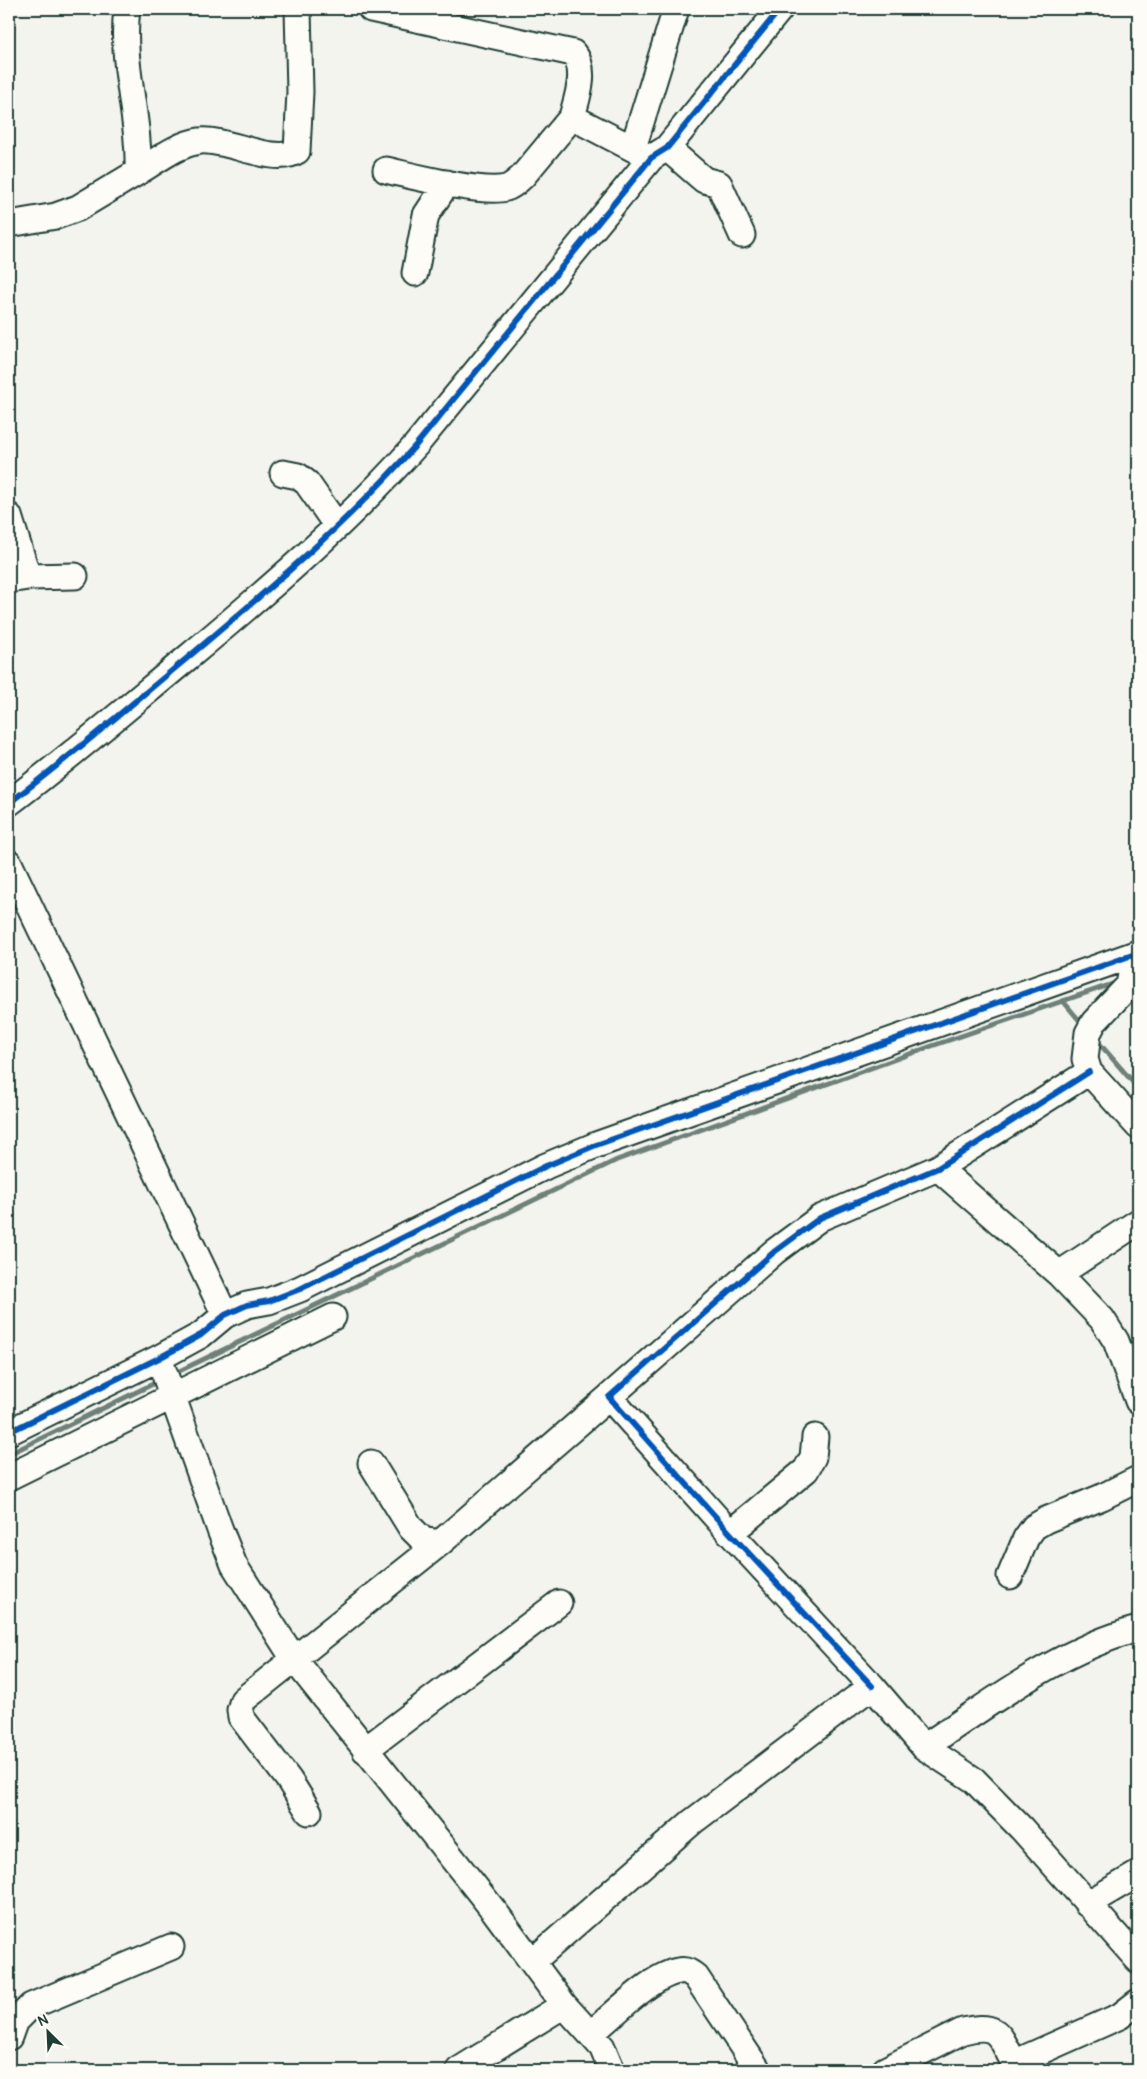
<svg xmlns="http://www.w3.org/2000/svg" width="1147" height="2079" viewBox="0 0 1147 2079" font-family="Pangolin,sans-serif">
	<style>
		.lines { fill: none; stroke-linecap: round; stroke-linejoin: round }
		.stream { stroke: #6e8179; stroke-width: 5 }
		.minor-casing { stroke: #1f3d34; stroke-width: 29 }
		.minor { stroke: #fdfcf7; stroke-width: 25 }
		.cycleway-casing { stroke: #fdfcf7; stroke-width: 9 }
		.cycleway { stroke: #0057b8; stroke-width: 6 }
	</style>
	<rect width="100%" height="100%" fill="#f4f4ef"/>
	<filter id="ink" filterUnits="userSpaceOnUse"><feTurbulence type="fractalNoise" baseFrequency=".02" numOctaves="2"/><feDisplacementMap in="SourceGraphic" scale="10" xChannelSelector="R" yChannelSelector="G"/><feConvolveMatrix kernelMatrix="1 2 1 2 8 2 1 2 1" color-interpolation-filters="sRGB"/></filter>
	<g filter="url(#ink)">
		<g class="lines">
			<!-- stream -->
			<path class="stream" d="M 1063,1001 L 1079,1020
				M 1099,1043 L 1138,1088
				M 171,1375 L 617,1160 L 929,1047 L 1115,983
				M 9,1454 L 159,1381"/>
			<!-- minor casing -->
			<g class="minor-casing">
				<path id="minor" d="M 371,9 L 573,53 C 588,69 577,98 572,117 L 651,158
					M 633,148 L 676,9
					M 667,148 L 704,180 L 719,184 L 742,235
					M 386,170 C 413,176 481,194 506,188 C 513,186 517,181 522,177 L 572,117
					M 138,172 C 157,161 177,144 200,141 C 227,138 274,166 297,151 L 300,92 L 298,9
					M 9,224 L 56,216 L 78,208 L 138,172 C 140,117 120,63 127,9
					M 415,273 L 426,215 L 447,183
					M 283,473 L 298,476 L 307,483 L 337,526
					M 9,516 L 28,577
					M 9,580 L 28,577 L 75,576
					M 9,803 C 70,757 127,708 186,659 C 266,592 346,524 416,445 L 651,158 L 667,148 L 780,9
					M 9,863 L 225,1315
					M 1135,954 L 1129,985 L 1094,1022 L 1088,1033 L 1085,1059 L 1089,1072 L 1138,1126
					M 938,1168 L 1059,1274 L 1102,1319 L 1116,1341 L 1138,1401
					M 1059,1274 L 1138,1222
					M 159,1358 L 220,1530 L 234,1565 L 294,1659 L 495,1912 L 564,2005 L 602,2047 L 612,2070
					M 9,1432 L 159,1358 L 201,1335 L 225,1315 L 247,1305 L 269,1301 L 300,1289 L 546,1166 L 596,1145 L 1138,953
					M 371,1463 L 411,1528 L 423,1540 L 440,1543
					M 9,1477 L 333,1317
					M 730,1533 L 806,1470 L 813,1457 L 815,1437
					M 1010,1576 L 1026,1538 L 1034,1527 L 1046,1520 L 1102,1497 L 1138,1479
					M 872,1686 L 730,1533 L 609,1397 L 774,1252 L 820,1218 L 938,1168 L 1089,1072
					M 924,1747 C 992,1702 1059,1650 1138,1629
					M 365,1750 L 559,1603
					M 309,1812 L 289,1780 L 241,1717 L 240,1710 L 243,1700 L 440,1543 L 609,1397
					M 1087,1904 L 1138,1874
					M 533,1961 L 692,1822 L 872,1686 L 924,1747 L 974,1780 L 1022,1829 L 1138,1960
					M 591,2034 C 611,2017 653,1974 679,1971 C 686,1969 691,1973 696,1977 L 758,2070
					M 9,2037 L 14,2023 L 31,2006 L 171,1947
					M 459,2070 L 564,2005
					M 885,2070 L 963,2031 C 999,2022 999,2035 1014,2063
					M 1019,2070 L 1014,2063 L 1120,2016 L 1138,2002"/>
			</g>
			<!-- minor -->
			<use href="#minor" class="minor"/>
			<!-- cycleway casing -->
			<g class="cycleway-casing">
				<path id="cycleway" d="M 9,803 C 70,757 127,708 186,659 C 266,592 346,524 416,445 L 651,158 L 667,148 L 780,9
					M 9,1432 L 159,1358 L 201,1335 L 225,1315 L 247,1305 L 269,1301 L 300,1289 L 546,1166 L 596,1145 L 1138,953
					M 872,1686 L 730,1533 L 609,1397 L 774,1252 L 820,1218 L 938,1168 L 1089,1072"/>
			</g>
			<!-- cycleway -->
			<use href="#cycleway" class="cycleway"/>
		</g>
	</g>
	<!-- margin -->
	<rect width="1147" height="2079" fill="none" stroke="#fdfcf7" stroke-width="30"/>
	<rect x="15" y="15" width="1117" height="2049" fill="none" stroke="#1f3d34" stroke-width="2" filter="url(#ink)"/>
	<!-- north arrow -->
	<g transform="translate(48 2032) rotate(336)" stroke="#fdfcf7" stroke-width="4" paint-order="stroke">
	<path d="M0-4L9 19L0 12L-9 19Z" fill="#1f3d34"/>
	<text y="-8" font-size="14" font-weight="bold" text-anchor="middle" fill="#1f3d34">N</text>
	</g>
</svg>
